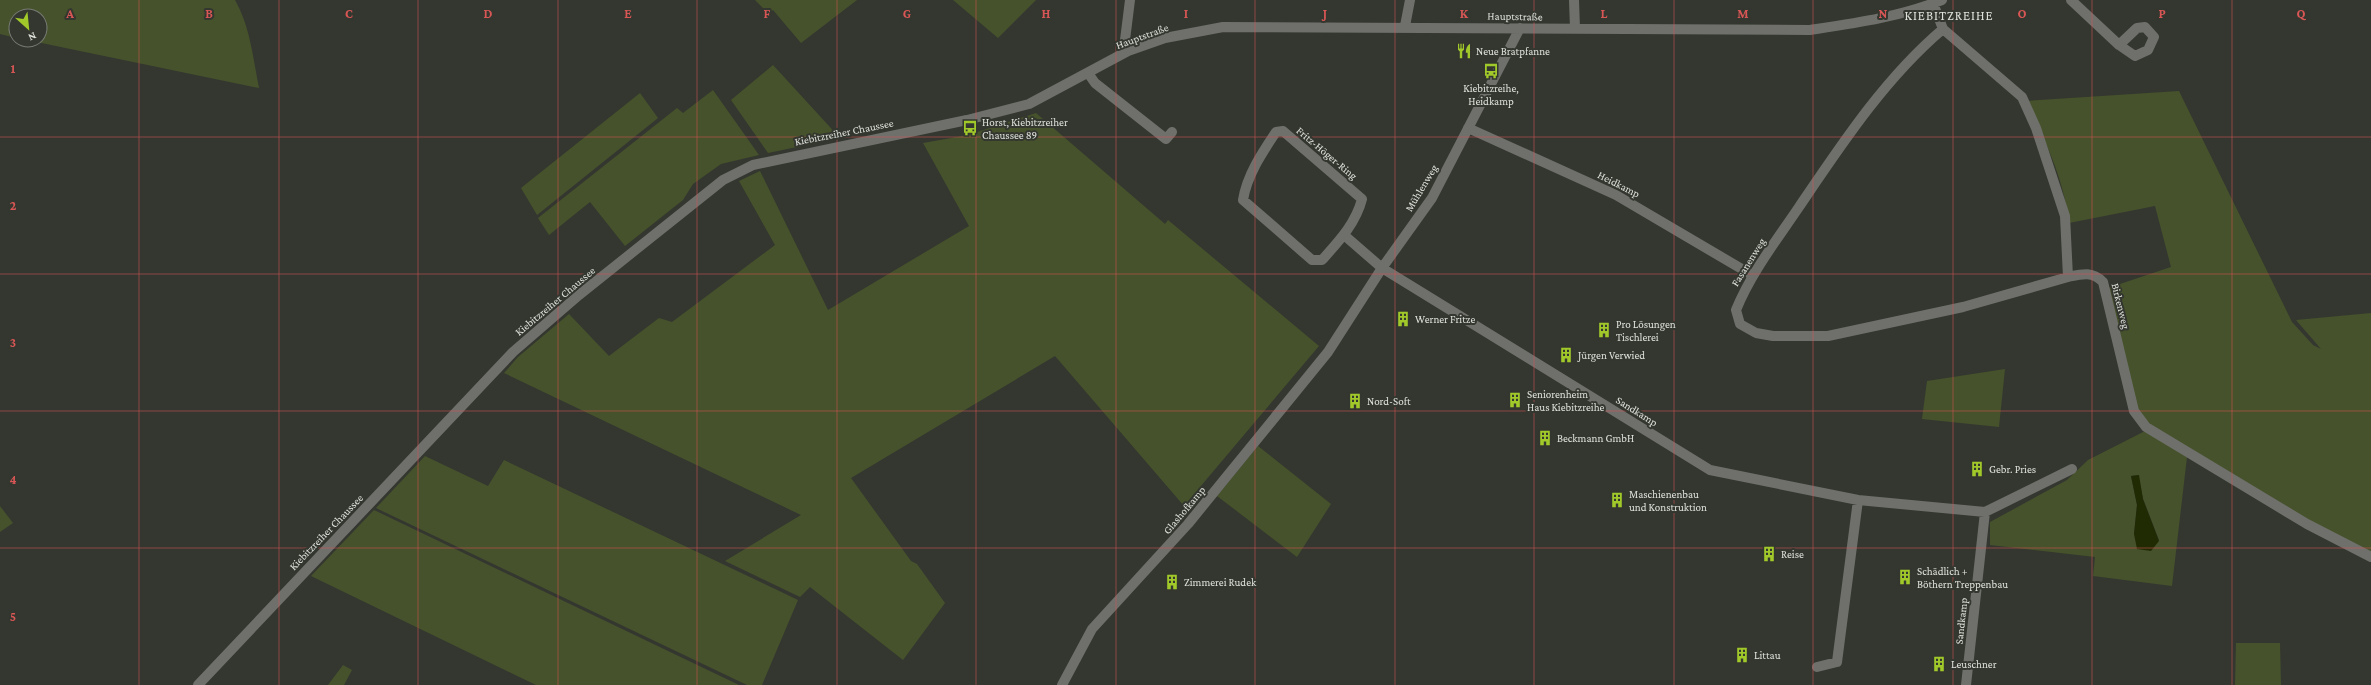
<svg xmlns="http://www.w3.org/2000/svg" width="2371" height="685" viewBox="0 0 2371 685" font-family="'Crimson Pro',serif">
	<style>
		.green { fill: #46522c; fill-rule: evenodd }
		.water { fill: #202b04 }
		.lines { fill: none; stroke-linecap: round; stroke-linejoin: round }
		.minor { stroke: #6f706c; stroke-width: 10 }
		.grid { fill: none; stroke: #d85655; stroke-width: 1; stroke-opacity: 0.55 }
		.labels { text-anchor: middle; stroke-width: 4; stroke-linejoin: round; paint-order: stroke }
		.street-label { font-size: 11px; fill: #dfe1dc; stroke: #34372f }
		.poi-label { font-size: 11px; fill: #dfe1dc; stroke: #34372f; text-anchor: start }
		.quarter-label { font-size: 13px; letter-spacing: 1px; fill: #dfe1dc; stroke: #34372f }
		.grid-label { font-size: 13px; text-anchor: middle; font-weight: bold; fill: #d85655; stroke: #34372f; stroke-width: 4; stroke-linejoin: round; paint-order: stroke }
	</style>
	<rect width="100%" height="100%" fill="#34372f"/>
	<!-- green -->
	<path class="green" d="M 0,0 L 235,0 C 250,26 253,58 259,88 L 27,40 L 40,40 L 40,16 L 16,16 L 16,38 L 0,34 Z
		M 755,0 L 857,0 L 801,43 L 773,10 L 769,14 Z
		M 953,0 L 1036,0 L 998,38 Z
		M 773,65 L 840,138 L 768,153 L 731,100 Z
		M 713,90 L 759,155 L 721,164 L 693,184 L 683,200 L 625,246 L 590,202 L 549,235 L 538,218 L 677,108 L 683,113 Z
		M 2179,91 L 2292,322 L 2313,345 L 2321,349 L 2296,320 L 2371,313 L 2371,554 L 2310,522 L 2148,425 L 2136,409 L 2108,288 L 2171,267 L 2155,206 L 2069,223 C 2063,175 2046,144 2026,101 Z
		M 640,93 L 658,118 L 537,215 L 521,188 Z
		M 1036,113 L 1165,224 L 1168,220 L 1319,346 L 1184,506 L 1055,356 L 851,478 L 911,561 L 917,564 L 945,603 L 903,660 L 810,587 L 800,597 L 725,561 L 801,515 L 504,373 L 518,357 L 569,314 L 609,356 L 659,318 L 672,322 L 775,245 L 739,181 L 760,171 L 828,310 L 969,226 L 923,143 L 968,135 Z
		M 2005,369 L 1999,427 L 1922,419 L 1927,381 Z
		M 2145,431 L 2187,457 L 2172,586 L 2093,576 L 2095,557 L 1990,545 L 1990,522 L 2067,480 L 2088,460 ZM 2138,475 L 2143,499 L 2159,540 L 2134,534 L 2137,505 L 2131,476 Z
		M 1258,446 L 1331,504 L 1297,557 L 1217,496 Z
		M 425,456 L 488,486 L 504,460 L 798,600 L 762,685 L 747,685 L 376,508 Z
		M 0,506 L 13,523 L 0,532 Z
		M 374,510 L 739,685 L 536,685 L 311,576 Z
		M 2236,643 L 2280,643 L 2281,685 L 2235,685 Z
		M 343,665 L 352,670 L 344,685 L 328,685 Z"/>
	<!-- water -->
	<path class="water" d="M 2139,475 L 2143,499 L 2159,541 L 2151,551 L 2137,549 L 2134,534 L 2137,505 L 2131,476 Z"/>
	<g class="lines">
		<!-- minor -->
		<path class="minor" d="M 1574,0 L 1575,28
			M 2071,0 L 2119,45 L 2135,56 L 2148,50 L 2154,37 L 2145,27 L 2137,28 L 2119,45
			M 1933,3 L 1943,29 L 2022,97 L 2036,128 L 2065,216 L 2068,277 C 2082,274 2092,271 2103,282 L 2134,411 L 2146,427 L 2307,524 L 2371,557
			M 1405,26 L 1410,0
			M 1943,29 C 1885,78 1841,145 1799,207 C 1776,241 1751,273 1736,310 L 1740,324 L 1756,333 L 1773,336 L 1828,336 L 1963,307 L 2068,277
			M 1128,51 L 1125,40 L 1130,0
			M 1088,73 L 1095,83 L 1166,139 L 1172,132
			M 1468,128 L 1616,195 L 1752,275
			M 1283,131 L 1362,199 C 1356,223 1339,241 1322,260 L 1312,260 L 1243,200 C 1247,175 1262,153 1276,132 Z
			M 1344,235 L 1382,268 L 1710,470 L 1858,500 L 1985,512 L 2072,469
			M 1817,667 L 1837,662 L 1858,500
			M 198,685 L 513,352 L 579,295 L 723,180 L 753,165 L 967,120 L 1029,104 L 1128,51 L 1165,38 L 1223,27 L 1810,30 C 1856,23 1899,17 1942,0
			M 1062,685 L 1092,629 L 1188,524 L 1328,352 L 1382,268 L 1432,198 L 1520,28
			M 1966,685 L 1985,512"/>
	</g>
	<!-- grid -->
	<path class="grid" d="M 139,0 L 139,685M 279,0 L 279,685M 418,0 L 418,685M 558,0 L 558,685M 697,0 L 697,685M 837,0 L 837,685M 976,0 L 976,685M 1116,0 L 1116,685M 1255,0 L 1255,685M 1395,0 L 1395,685M 1534,0 L 1534,685M 1674,0 L 1674,685M 1813,0 L 1813,685M 1953,0 L 1953,685M 2092,0 L 2092,685M 2232,0 L 2232,685M 0,137 L 2371,137M 0,274 L 2371,274M 0,411 L 2371,411M 0,548 L 2371,548"/>
	<!-- icons -->
	<defs>
		<g id="restaurant-bare" transform="scale(1.2)"><path d="M-5-6h1v4h1v-4h1v4h1v-4h1v5L-1.5 .5V6h-2V.5L-5-1ZM5-6V6H3V1.5H1.5Q1.5-4 5-6Z" fill="#a1c92a" stroke="#34372f" stroke-width="2.5" paint-order="stroke"/></g>
		<g id="bus-bare" transform="scale(1.2)"><path d="M-5-6H5V4H4V6H2V4H-2V6H-4V4H-5ZM-3.5-4V0h7V-4ZM-3.5 1.2v1.5H-2V1.2ZM2 1.2v1.5H3.5V1.2Z" fill="#a1c92a" stroke="#34372f" stroke-width="2.5" paint-order="stroke"/></g>
		<g id="building-bare" transform="scale(1.2)"><path d="M-4-6H4V6H1V3H-1V6H-4ZM-2.5-4.3h1.7v1.8h-1.7ZM.8-4.3h1.7v1.8H.8ZM-2.5-1h1.7V.8h-1.7ZM.8-1h1.7V.8H.8Z" fill="#a1c92a" stroke="#34372f" stroke-width="2.5" paint-order="stroke"/></g>
	</defs>
	<g fill-rule="evenodd">
		<use href="#restaurant-bare" x="1464" y="51"/>
		<use href="#bus-bare" x="1491" y="71"/>
		<use href="#bus-bare" x="970" y="128"/>
		<use href="#building-bare" x="1403" y="319"/>
		<use href="#building-bare" x="1604" y="330"/>
		<use href="#building-bare" x="1566" y="355"/>
		<use href="#building-bare" x="1515" y="400"/>
		<use href="#building-bare" x="1355" y="401"/>
		<use href="#building-bare" x="1545" y="438"/>
		<use href="#building-bare" x="1977" y="469"/>
		<use href="#building-bare" x="1617" y="500"/>
		<use href="#building-bare" x="1769" y="554"/>
		<use href="#building-bare" x="1905" y="577"/>
		<use href="#building-bare" x="1172" y="582"/>
		<use href="#building-bare" x="1742" y="655"/>
		<use href="#building-bare" x="1939" y="664"/>
	</g>
	<g class="labels">
		<!-- street labels -->
		<g class="street-label">
			<text transform="translate(1515 16) rotate(1)" y="4">Hauptstraße</text>
			<text transform="translate(1142 36) rotate(-20)" y="4">Hauptstraße</text>
			<text transform="translate(844 132) rotate(-11)" y="4">Kiebitzreiher Chaussee</text>
			<text transform="translate(1327 153) rotate(40)" y="4">Fritz-Höger-Ring</text>
			<text transform="translate(1619 184) rotate(27)" y="4">Heidkamp</text>
			<text transform="translate(1421 188) rotate(-59)" y="4">Mühlenweg</text>
			<text transform="translate(1748 262) rotate(-58)" y="4">Fasanenweg</text>
			<text transform="translate(555 301) rotate(-40)" y="4">Kiebitzreiher Chaussee</text>
			<text transform="translate(2121 306) rotate(76)" y="4">Birkenweg</text>
			<text transform="translate(1637 411) rotate(32)" y="4">Sandkamp</text>
			<text transform="translate(1184 510) rotate(-50)" y="4">Glashofkamp</text>
			<text transform="translate(326 532) rotate(-46)" y="4">Kiebitzreiher Chaussee</text>
			<text transform="translate(1961 621) rotate(-84)" y="4">Sandkamp</text>
		</g>
		<!-- poi labels -->
		<g class="poi-label">
			<text x="1476" y="55">Neue Bratpfanne</text>
			<text x="1491" y="92" text-anchor="middle">Kiebitzreihe,<tspan x="1491" dy="13">Heidkamp</tspan></text>
			<text x="982" y="126">Horst, Kiebitzreiher<tspan x="982" dy="13">Chaussee 89</tspan></text>
			<text x="1415" y="323">Werner Fritze</text>
			<text x="1616" y="328">Pro Lösungen<tspan x="1616" dy="13">Tischlerei</tspan></text>
			<text x="1578" y="359">Jürgen Verwied</text>
			<text x="1527" y="398">Seniorenheim<tspan x="1527" dy="13">Haus Kiebitzreihe</tspan></text>
			<text x="1367" y="405">Nord-Soft</text>
			<text x="1557" y="442">Beckmann GmbH</text>
			<text x="1989" y="473">Gebr. Pries</text>
			<text x="1629" y="498">Maschienenbau<tspan x="1629" dy="13">und Konstruktion</tspan></text>
			<text x="1781" y="558">Reise</text>
			<text x="1917" y="575">Schädlich +<tspan x="1917" dy="13">Böthern Treppenbau</tspan></text>
			<text x="1184" y="586">Zimmerei Rudek</text>
			<text x="1754" y="659">Littau</text>
			<text x="1951" y="668">Leuschner</text>
		</g>
		<!-- quarter labels -->
		<g class="quarter-label">
			<text x="1949" y="20">KIEBITZREIHE</text>
		</g>
	</g>
	<g class="grid-label">
		<text x="70" y="18">A</text>
		<text x="209" y="18">B</text>
		<text x="349" y="18">C</text>
		<text x="488" y="18">D</text>
		<text x="628" y="18">E</text>
		<text x="767" y="18">F</text>
		<text x="907" y="18">G</text>
		<text x="1046" y="18">H</text>
		<text x="1186" y="18">I</text>
		<text x="1325" y="18">J</text>
		<text x="1464" y="18">K</text>
		<text x="1604" y="18">L</text>
		<text x="1743" y="18">M</text>
		<text x="1883" y="18">N</text>
		<text x="2022" y="18">O</text>
		<text x="2162" y="18">P</text>
		<text x="2301" y="18">Q</text>
		<text x="13" y="73">1</text>
		<text x="13" y="210">2</text>
		<text x="13" y="347">3</text>
		<text x="13" y="484">4</text>
		<text x="13" y="621">5</text>
	</g>
	<!-- north arrow -->
	<g transform="translate(28 28) rotate(153)"><circle r="19" fill="#34372f" stroke="#787b74"/>
	<path d="M0-3L7 15L0 10L-7 15Z" fill="#a1c92a"/>
	<text y="-6" font-size="11" font-weight="bold" text-anchor="middle" fill="#dfe1dc">N</text>
	</g>
</svg>
